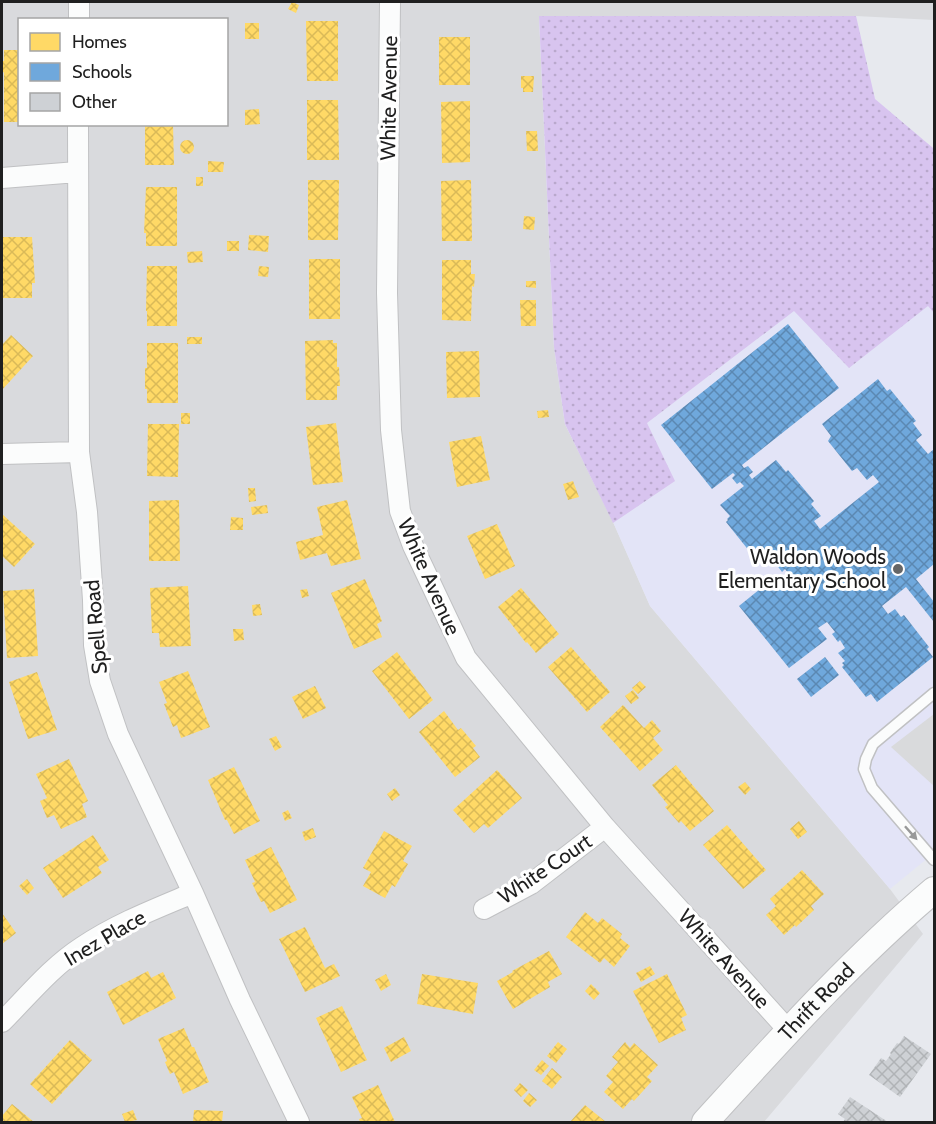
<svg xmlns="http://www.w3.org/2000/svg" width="936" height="1124" viewBox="0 0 936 1124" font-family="Cabin,sans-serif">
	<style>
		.residential { fill: #d9dadd; fill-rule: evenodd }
		.education { fill: #e3e4f7 }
		.religious { fill: #d9dadc }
		.grass { fill: url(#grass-dots) }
		.homes { fill: url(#homes-cross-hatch) }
		.schools { fill: url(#schools-cross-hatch) }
		.building { fill: url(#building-cross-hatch) }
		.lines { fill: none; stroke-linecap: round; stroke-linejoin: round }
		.service-casing { stroke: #c0c1c3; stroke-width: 13 }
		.minor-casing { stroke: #c0c1c3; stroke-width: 22 }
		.tertiary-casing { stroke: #c0c1c3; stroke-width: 28 }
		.service { stroke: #fbfcfc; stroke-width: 10 }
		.minor { stroke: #fbfcfc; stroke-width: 20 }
		.tertiary { stroke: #fbfcfc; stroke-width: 26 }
		.oneway { fill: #989999 }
		.poi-dot { fill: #656667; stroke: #fff; stroke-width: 2 }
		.labels { text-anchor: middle; stroke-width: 6; stroke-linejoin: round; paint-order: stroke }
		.street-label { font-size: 21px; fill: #1f1f1f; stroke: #fff }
		.poi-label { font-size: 21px; fill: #1f1f1f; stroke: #fff; text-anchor: end }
	</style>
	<defs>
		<pattern id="grass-dots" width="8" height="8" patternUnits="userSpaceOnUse" patternTransform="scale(1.5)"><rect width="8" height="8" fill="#d8c4ef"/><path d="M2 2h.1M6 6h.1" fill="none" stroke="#b9a8cc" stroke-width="1.8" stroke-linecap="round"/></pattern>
		<pattern id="homes-cross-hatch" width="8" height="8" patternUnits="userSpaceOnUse" patternTransform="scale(1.5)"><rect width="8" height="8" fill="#ffd966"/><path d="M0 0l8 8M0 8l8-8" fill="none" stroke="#daba58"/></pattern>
		<pattern id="schools-cross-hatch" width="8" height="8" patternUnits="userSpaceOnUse" patternTransform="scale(1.5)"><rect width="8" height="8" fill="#6fa8dc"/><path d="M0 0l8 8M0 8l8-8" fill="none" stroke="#5b88b2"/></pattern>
		<pattern id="building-cross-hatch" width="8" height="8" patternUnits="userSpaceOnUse" patternTransform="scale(1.5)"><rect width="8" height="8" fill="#ced1d5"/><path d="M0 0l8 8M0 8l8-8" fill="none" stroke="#b0b3b6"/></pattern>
	</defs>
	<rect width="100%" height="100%" fill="#e7e9ee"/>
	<!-- residential -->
	<path class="residential" d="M 2,2 L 934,2 L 934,20 L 856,16 L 539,16 L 554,347 L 565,424 L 613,522 L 650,606 L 890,889 L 923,934 L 764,1122 L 2,1122 ZM 20,20 L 226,20 L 226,124 L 20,124 Z"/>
	<!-- education -->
	<path class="education" d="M 539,16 L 856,16 L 875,99 L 933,148 L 934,151 L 934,853 L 890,889 L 650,606 L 613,522 L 565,424 L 554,347 Z"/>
	<!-- religious -->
	<path class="religious" d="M 934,714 L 934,786 L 891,747 Z"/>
	<!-- grass -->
	<path class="grass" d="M 539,16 L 856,16 L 875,99 L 933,148 L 934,151 L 934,313 L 928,306 L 849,368 L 794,311 L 647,423 L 675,481 L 613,523 L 565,424 L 554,347 Z"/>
	<!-- homes -->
	<path class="homes" d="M 292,2 L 299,5 L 296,13 L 288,9 Z
		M 306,21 L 338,21 L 338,81 L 307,81 Z
		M 245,23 L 259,23 L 259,39 L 245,39 Z
		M 439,37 L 470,37 L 470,85 L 439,85 Z
		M 4,50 L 20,50 L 20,122 L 4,122 L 4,72 L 2,73 L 2,61 L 4,61 Z
		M 521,76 L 534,76 L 533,92 L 523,92 L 523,88 L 521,88 Z
		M 307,100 L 338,100 L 339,160 L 307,160 Z
		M 470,101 L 470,162 L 442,163 L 441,102 Z
		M 259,109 L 260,124 L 245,125 L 245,110 Z
		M 145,124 L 173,124 L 174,165 L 145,165 Z
		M 526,131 L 537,131 L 538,151 L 527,151 Z
		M180 147a7 7 0 1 1 14 0a7 7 0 1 1-14 0Z
		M 208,161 L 224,162 L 223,172 L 208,172 Z
		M 196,177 L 203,177 L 203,186 L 196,186 Z
		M 308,180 L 339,180 L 338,240 L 308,240 Z
		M 469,180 L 471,180 L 472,241 L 442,241 L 441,181 Z
		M 146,187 L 177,187 L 177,246 L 146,246 L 146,233 L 144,233 Z
		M 524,216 L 535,217 L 534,230 L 523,229 Z
		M 249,235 L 269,236 L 268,252 L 248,250 Z
		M 2,237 L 32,237 L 35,283 L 32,283 L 32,298 L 2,298 Z
		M 227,241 L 239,241 L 239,251 L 227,251 Z
		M 202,251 L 203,262 L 188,263 L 187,252 Z
		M 309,259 L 340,259 L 340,319 L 309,319 Z
		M 442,260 L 471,260 L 471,274 L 475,274 L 474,287 L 472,286 L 471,321 L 442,320 Z
		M 147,266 L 177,266 L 177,326 L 147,326 L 147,311 L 146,311 Z
		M 259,266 L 269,267 L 268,277 L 258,276 Z
		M 526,281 L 536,281 L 536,288 L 526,287 Z
		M 520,300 L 536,300 L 536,326 L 521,326 Z
		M 11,335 L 33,356 L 2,390 L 2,345 Z
		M 187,337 L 202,337 L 202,344 L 187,344 Z
		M 333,340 L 333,343 L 337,343 L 337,367 L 339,367 L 340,386 L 337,386 L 337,400 L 306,400 L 305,341 Z
		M 147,343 L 178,343 L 178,403 L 147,403 L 147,389 L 145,389 L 145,368 L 147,368 Z
		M 479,351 L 480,397 L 447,398 L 446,352 Z
		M 548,410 L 549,417 L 538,418 L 537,411 Z
		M 181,413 L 190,413 L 190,424 L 181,424 Z
		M 336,423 L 343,482 L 313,485 L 306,427 Z
		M 148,424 L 179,424 L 178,477 L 147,476 Z
		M 481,436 L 490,480 L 457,487 L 449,442 Z
		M 573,481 L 579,497 L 568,500 L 563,484 Z
		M 248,488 L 255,488 L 256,501 L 249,502 Z
		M 179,500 L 180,561 L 149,561 L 149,501 Z
		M 347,500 L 361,559 L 331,566 L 327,553 L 300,560 L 296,542 L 323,535 L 317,507 Z
		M 267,505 L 268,513 L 252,515 L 251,507 Z
		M 2,514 L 35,544 L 14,567 L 2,556 Z
		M 231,517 L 243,518 L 243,530 L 230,530 Z
		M 497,524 L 515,566 L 485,579 L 467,536 Z
		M 365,579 L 382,621 L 377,624 L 382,637 L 354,649 L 331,593 Z
		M 188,586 L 191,646 L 160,647 L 159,633 L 152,633 L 150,588 Z
		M 521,588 L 559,634 L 536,653 L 527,642 L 526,643 L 498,607 Z
		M 34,589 L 38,656 L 7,658 L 3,591 Z
		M 307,589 L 309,596 L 302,598 L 300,590 Z
		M 260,604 L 262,615 L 253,616 L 252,605 Z
		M 233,629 L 243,629 L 244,640 L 234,641 Z
		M 571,647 L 610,692 L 587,712 L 548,667 Z
		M 397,652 L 433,700 L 409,719 L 372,671 Z
		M 188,671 L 210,727 L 181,738 L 177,725 L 173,727 L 164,704 L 167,703 L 159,682 Z
		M 37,672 L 57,730 L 28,739 L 9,682 Z
		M 640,681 L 646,687 L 638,694 L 632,688 Z
		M 315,686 L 326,708 L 303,719 L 292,697 Z
		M 633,690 L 639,698 L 631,704 L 625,696 Z
		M 623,705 L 644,728 L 652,720 L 661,731 L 653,738 L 663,750 L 640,771 L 600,727 Z
		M 444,711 L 458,730 L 461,728 L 476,746 L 473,748 L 480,757 L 455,777 L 419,732 Z
		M 276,736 L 282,747 L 275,751 L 269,739 Z
		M 69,759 L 88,801 L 82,804 L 87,817 L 61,829 L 54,815 L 47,818 L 40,801 L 47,798 L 36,774 Z
		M 676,765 L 714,811 L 690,831 L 681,821 L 679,823 L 665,807 L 668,805 L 652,785 Z
		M 234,767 L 260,821 L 234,834 L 227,820 L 225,820 L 208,780 Z
		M 497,770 L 522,798 L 488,828 L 484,824 L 474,833 L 453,810 Z
		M 745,782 L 751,789 L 745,795 L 738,787 Z
		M 395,788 L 400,795 L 392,801 L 387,794 Z
		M 288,810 L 292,818 L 285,821 L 282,813 Z
		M 799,821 L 807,832 L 798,839 L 790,829 Z
		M 727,825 L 766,870 L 743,889 L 703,845 Z
		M 313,828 L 316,837 L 305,841 L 302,832 Z
		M 384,831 L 412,846 L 403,861 L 408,864 L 395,887 L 392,885 L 385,898 L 363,886 L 371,872 L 363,868 Z
		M 93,835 L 109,860 L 98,867 L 102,873 L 63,898 L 43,868 Z
		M 271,847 L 297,900 L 270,913 L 264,901 L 261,902 L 252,883 L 255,882 L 245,860 Z
		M 802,870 L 824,894 L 811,906 L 814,910 L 796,927 L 795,925 L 784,935 L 766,915 L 776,906 L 770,899 Z
		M 27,879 L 34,888 L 27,895 L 19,886 Z
		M 585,912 L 598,923 L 602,918 L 622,934 L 620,938 L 630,946 L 614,967 L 604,958 L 600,963 L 566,937 Z
		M 2,913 L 16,933 L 2,944 Z
		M 305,927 L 325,968 L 334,964 L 340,976 L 305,992 L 279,939 Z
		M 549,951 L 562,974 L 548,982 L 550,987 L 513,1009 L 497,981 L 513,972 L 512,971 Z
		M 650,966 L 655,974 L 641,982 L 636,973 Z
		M 148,971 L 151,978 L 163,972 L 176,998 L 123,1025 L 107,992 Z
		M 386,974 L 391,985 L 381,991 L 375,980 Z
		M 422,974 L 478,983 L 473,1014 L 417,1004 Z
		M 667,974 L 687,1015 L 681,1018 L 686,1030 L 659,1043 L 633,991 Z
		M 591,984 L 600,993 L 594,1000 L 585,991 Z
		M 342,1006 L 367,1060 L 341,1072 L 316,1018 Z
		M 184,1028 L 192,1047 L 194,1047 L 209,1082 L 183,1094 L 174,1072 L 170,1074 L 165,1062 L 167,1061 L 158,1039 Z
		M 404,1037 L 411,1051 L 391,1062 L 384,1048 Z
		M 70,1040 L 92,1060 L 52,1104 L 30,1084 Z
		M 558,1042 L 567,1049 L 556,1063 L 547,1056 Z
		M 625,1042 L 630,1048 L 634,1043 L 658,1065 L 647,1077 L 652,1081 L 634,1101 L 632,1099 L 623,1109 L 604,1092 L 613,1082 L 606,1076 L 618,1062 L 612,1057 Z
		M 542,1060 L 549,1066 L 541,1075 L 534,1070 Z
		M 552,1068 L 562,1077 L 552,1089 L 542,1081 Z
		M 520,1083 L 528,1090 L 521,1097 L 514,1090 Z
		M 378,1085 L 395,1122 L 360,1122 L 359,1119 L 362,1118 L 352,1097 Z
		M 529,1093 L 537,1100 L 530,1107 L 523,1101 Z
		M 12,1104 L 34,1122 L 2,1122 L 2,1116 Z
		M 585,1105 L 606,1122 L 570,1122 Z
		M 133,1110 L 137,1120 L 125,1122 L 122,1114 Z
		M 194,1110 L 223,1111 L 222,1122 L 193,1122 Z"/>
	<!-- schools -->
	<path class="schools" d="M 788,324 L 839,388 L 742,465 L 744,468 L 748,466 L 753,472 L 749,475 L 752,479 L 776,460 L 786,472 L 788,470 L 814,501 L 811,504 L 821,516 L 814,521 L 820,529 L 879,482 L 873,475 L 867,480 L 857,468 L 852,471 L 828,441 L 831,436 L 822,424 L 878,379 L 887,391 L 890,389 L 916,421 L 913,423 L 922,435 L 916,440 L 928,454 L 934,449 L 934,564 L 916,579 L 934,602 L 934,622 L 906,587 L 882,606 L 888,614 L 895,609 L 901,617 L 904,615 L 929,647 L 927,649 L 933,657 L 877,702 L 871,694 L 866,697 L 842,667 L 844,665 L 842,663 L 845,661 L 838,653 L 845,648 L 840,640 L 838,642 L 832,634 L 835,632 L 827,622 L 818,628 L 827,639 L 789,668 L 739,606 L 776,576 L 785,586 L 793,579 L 785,569 L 782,572 L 776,564 L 778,562 L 772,555 L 765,561 L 755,548 L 750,552 L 726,522 L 728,520 L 727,519 L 730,516 L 720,505 L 744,486 L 740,482 L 737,484 L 732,478 L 735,475 L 733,473 L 712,489 L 661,425 Z
		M 825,657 L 839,675 L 811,697 L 797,679 Z"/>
	<!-- building -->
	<path class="building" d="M 904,1036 L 931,1054 L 900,1097 L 869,1075 L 881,1058 L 886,1061 L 891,1054 L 890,1053 L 897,1043 L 899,1044 Z
		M 850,1097 L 888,1122 L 843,1122 L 845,1119 L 838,1114 Z"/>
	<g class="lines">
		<!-- service casing -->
		<g class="service-casing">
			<path id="service" d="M 934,693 L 873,744 L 866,759 L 864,769 L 872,788 L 934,860"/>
		</g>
		<!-- minor casing -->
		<g class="minor-casing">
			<path id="minor" d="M 390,2 L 387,293 L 391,430 L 400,511 L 413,546 L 466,658 L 605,827 L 789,1031
				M 79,20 L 79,2
				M 78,124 L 79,452 L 87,512 L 93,600 L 94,645 L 100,681 L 118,734 L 193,893 L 240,1000 L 299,1122
				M 2,178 L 77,172
				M 2,454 L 79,452
				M 484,909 L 531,884 L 605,827
				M 2,1022 C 27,997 51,967 82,947 C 116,924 155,909 193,893"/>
		</g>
		<!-- tertiary casing -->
		<g class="tertiary-casing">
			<g id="tertiary">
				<path id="s1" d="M 705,1122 C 778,1042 851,960 934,890"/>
			</g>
		</g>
		<!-- service -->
		<use href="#service" class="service"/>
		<!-- minor -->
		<use href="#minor" class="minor"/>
		<!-- tertiary -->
		<use href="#tertiary" class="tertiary"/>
	</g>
	<!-- one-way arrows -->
	<defs><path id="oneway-solid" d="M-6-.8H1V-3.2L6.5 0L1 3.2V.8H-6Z" transform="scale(1.5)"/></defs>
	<use class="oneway" href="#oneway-solid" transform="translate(911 833) rotate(48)"/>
	<!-- markers -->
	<circle class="poi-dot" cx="898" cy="569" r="6"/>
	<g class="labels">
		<!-- street labels -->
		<g class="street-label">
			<text transform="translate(389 98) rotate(-89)" y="7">White Avenue</text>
			<text transform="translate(429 577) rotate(66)" y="7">White Avenue</text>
			<text transform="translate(96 627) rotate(-95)" y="7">Spell Road</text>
			<text transform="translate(545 869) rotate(-34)" y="7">White Court</text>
			<text transform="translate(105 938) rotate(-30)" y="7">Inez Place</text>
			<text transform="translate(724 959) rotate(48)" y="7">White Avenue</text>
			<text dy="7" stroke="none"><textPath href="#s1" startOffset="164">Thrift Road</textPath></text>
		</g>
		<!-- poi labels -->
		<g class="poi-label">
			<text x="886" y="564">Waldon Woods<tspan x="886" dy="24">Elementary School</tspan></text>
		</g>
	</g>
	<!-- border -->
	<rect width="936" height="1124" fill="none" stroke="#1f1f1f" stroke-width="6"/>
	<!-- legend -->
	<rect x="18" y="18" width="210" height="108" fill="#ffffff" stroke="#a5a5a5" stroke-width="1.5"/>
	<rect x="30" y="33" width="30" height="18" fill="#ffd966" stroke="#a5a5a5" stroke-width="1.5"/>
	<text x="72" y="48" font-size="18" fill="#1f1f1f">Homes</text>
	<rect x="30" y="63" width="30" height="18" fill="#6fa8dc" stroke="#a5a5a5" stroke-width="1.5"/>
	<text x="72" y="78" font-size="18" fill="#1f1f1f">Schools</text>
	<rect x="30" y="93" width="30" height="18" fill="#ced1d5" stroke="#a5a5a5" stroke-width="1.5"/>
	<text x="72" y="108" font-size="18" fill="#1f1f1f">Other</text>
</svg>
